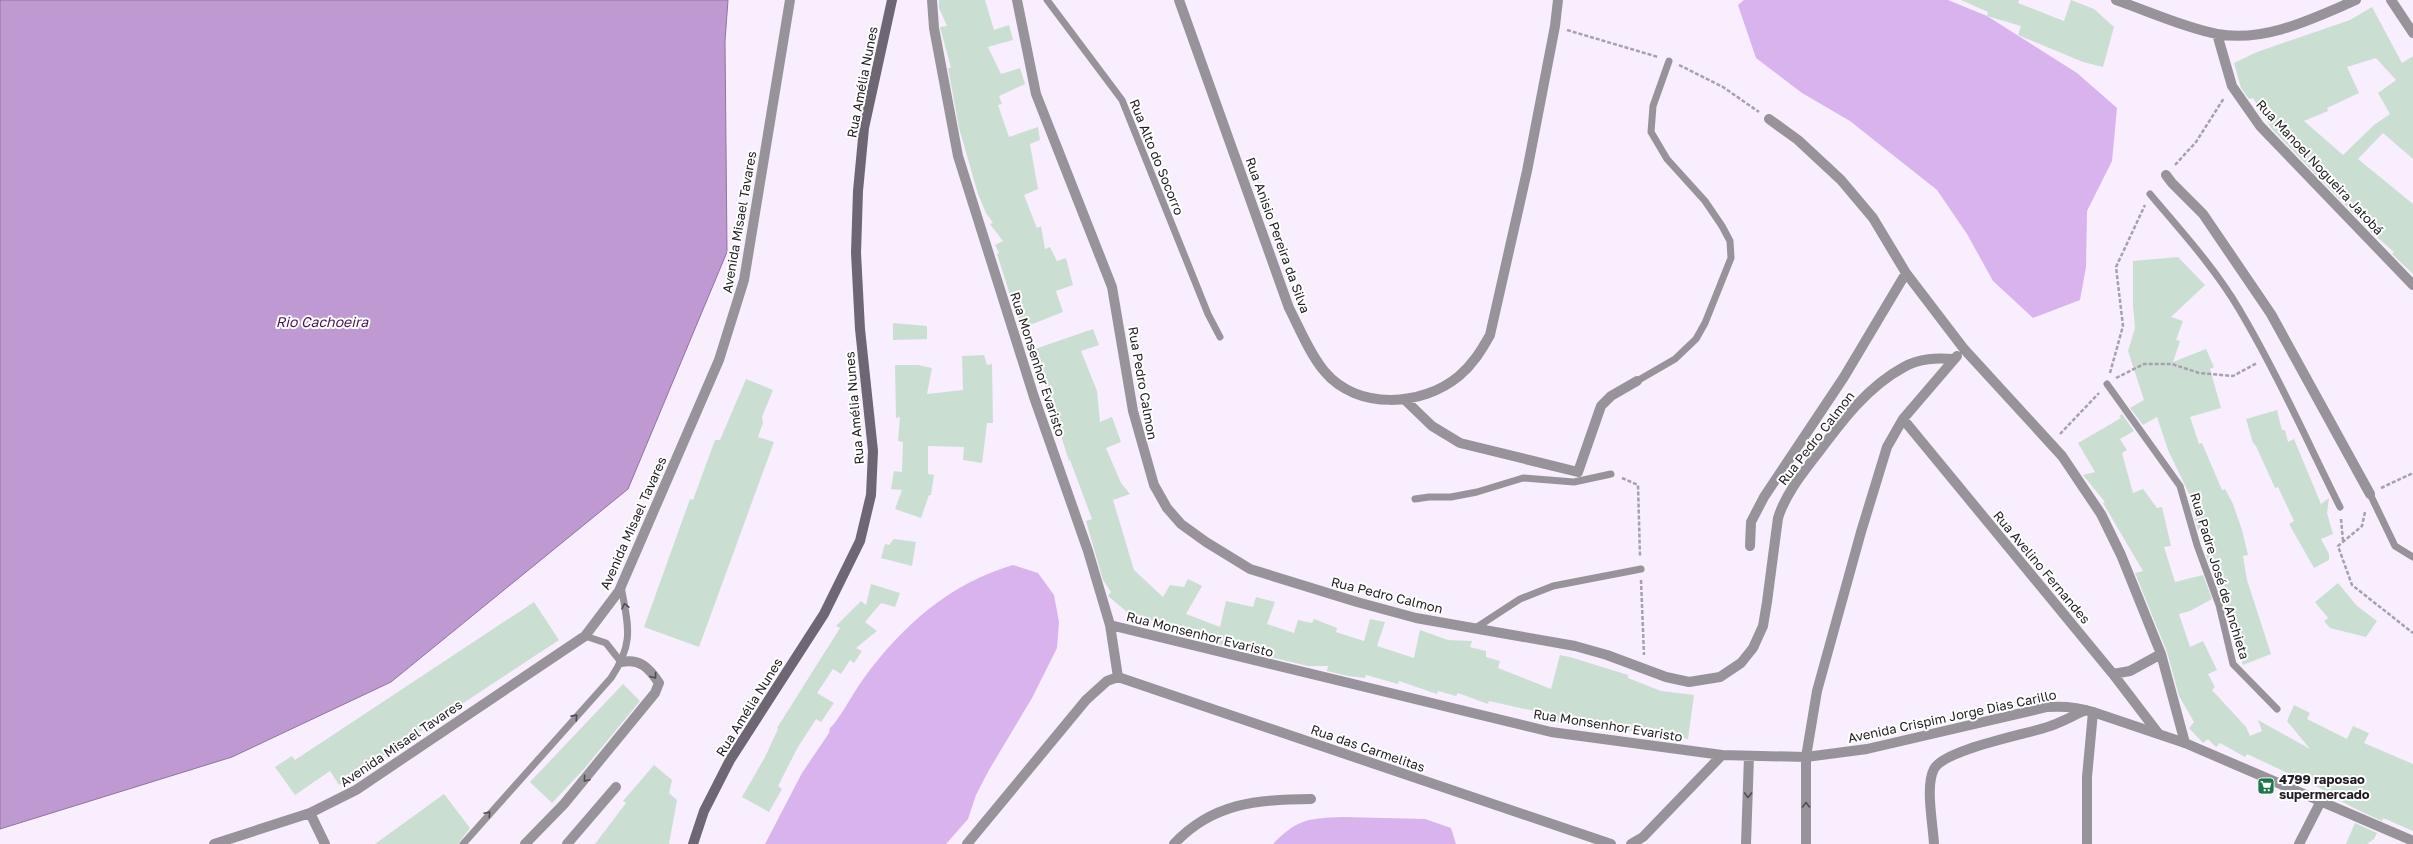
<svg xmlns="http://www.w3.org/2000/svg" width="2413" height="844" viewBox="0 0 2413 844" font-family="'Golos Text',sans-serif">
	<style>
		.forest { fill: #d9b3ee }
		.water { fill: #be99d2; stroke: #8f749e }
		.building { fill: #cadfd2; fill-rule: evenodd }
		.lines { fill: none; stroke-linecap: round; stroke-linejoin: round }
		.path { stroke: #a8a0ad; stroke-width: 2.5; stroke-dasharray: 4 2; stroke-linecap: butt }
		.service { stroke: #98939b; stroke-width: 7 }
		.minor { stroke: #98939b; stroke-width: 10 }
		.tertiary { stroke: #98939b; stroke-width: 10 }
		.secondary { stroke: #6e6672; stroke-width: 10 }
		.oneway { stroke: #514c54 }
		.labels { text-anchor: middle; stroke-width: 4; stroke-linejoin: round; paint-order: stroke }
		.street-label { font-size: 13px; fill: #211d24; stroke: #fff }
		.poi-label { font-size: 13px; font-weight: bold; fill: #211d24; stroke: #fff; text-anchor: start }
		.water-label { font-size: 14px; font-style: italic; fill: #441459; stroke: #fff }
	</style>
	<rect width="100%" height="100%" fill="#f8eefe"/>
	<!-- forest -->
	<path class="forest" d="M 1744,0 L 1948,0 L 1987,16 L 2077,73 L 2117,108 L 2112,161 L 2087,211 L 2086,267 L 2080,300 L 2033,318 L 1993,281 L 1967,234 L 1937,190 L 1850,121 L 1802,93 L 1756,58 L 1738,5 Z
		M 1013,565 L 1038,573 L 1054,595 L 1059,622 L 1057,648 L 1032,698 L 989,770 L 976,795 L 968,819 L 946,844 L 765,844 L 802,773 L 829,733 L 830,728 C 838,722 856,688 864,678 C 902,626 950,583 1013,565 Z
		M 1343,817 L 1425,819 L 1451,828 L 1456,844 L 1273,844 C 1297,819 1309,818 1343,817 Z"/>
	<!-- water -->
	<path class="water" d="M 0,0 L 728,0 L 725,41 L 727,252 L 628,489 L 391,682 L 232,757 L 0,829 Z"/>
	<!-- building -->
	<path class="building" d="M 939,0 L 985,0 L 994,30 L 1009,25 L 1013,40 L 988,47 L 1001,74 L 1020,68 L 1025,84 L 999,96 L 1002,104 L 998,105 L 1009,137 L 1038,127 L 1040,140 L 1030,144 L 1038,189 L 1024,195 L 1037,228 L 1041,226 L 1045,249 L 1050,247 L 1057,261 L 1066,258 L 1073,285 L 1056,291 L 1063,312 L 1025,327 L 1017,317 L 997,254 L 999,253 L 995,245 L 1003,241 L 990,224 L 993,223 L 986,213 L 978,194 L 959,128 L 948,68 L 951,68 L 940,27 L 947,26 L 939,8 Z
		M 1961,0 L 2019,0 L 2018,3 L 2064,21 L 2071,0 L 2094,9 L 2114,27 L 2103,67 L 2083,62 L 2018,35 L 2021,26 L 1987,16 L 1988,12 Z
		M 2372,7 L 2402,63 L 2413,56 L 2413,159 L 2383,133 L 2358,159 L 2413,204 L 2413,274 L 2392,254 L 2394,252 L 2371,232 L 2272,129 L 2253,98 L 2249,99 L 2241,88 L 2234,63 L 2257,52 L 2350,20 ZM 2376,58 L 2396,80 L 2378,93 L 2390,114 L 2374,125 L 2343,155 L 2304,121 L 2328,111 L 2327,108 L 2359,93 L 2347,67 Z
		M 2178,257 L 2205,285 L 2171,317 L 2183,321 L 2176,340 L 2180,341 L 2173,362 L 2206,349 L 2214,367 L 2210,369 L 2221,408 L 2190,417 L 2199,444 L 2202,443 L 2222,490 L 2225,489 L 2233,504 L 2242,530 L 2248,555 L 2243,556 L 2247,580 L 2271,654 L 2243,665 L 2241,658 L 2238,659 L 2224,603 L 2207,558 L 2203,529 L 2198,530 L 2190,503 L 2193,502 L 2168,450 L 2157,417 L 2143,425 L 2130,408 L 2144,400 L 2128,351 L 2135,328 L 2133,306 L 2133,261 Z
		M 893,323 L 927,326 L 927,339 L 893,340 Z
		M 1093,329 L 1099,345 L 1081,351 L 1097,391 L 1100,422 L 1112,417 L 1121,442 L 1106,448 L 1121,483 L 1130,494 L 1113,500 L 1134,570 L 1163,597 L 1170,585 L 1184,587 L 1188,579 L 1202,586 L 1186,614 L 1220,627 L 1226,601 L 1253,607 L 1256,597 L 1275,602 L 1267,624 L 1294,633 L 1298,620 L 1312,623 L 1314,619 L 1337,628 L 1336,632 L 1364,641 L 1370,619 L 1385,622 L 1377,646 L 1414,658 L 1420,630 L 1448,640 L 1472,641 L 1470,647 L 1486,651 L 1486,657 L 1500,661 L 1498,668 L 1551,689 L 1560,655 L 1570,657 L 1628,675 L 1628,678 L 1661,691 L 1694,695 L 1688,739 L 1635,727 L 1634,731 L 1602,729 L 1559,721 L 1559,723 L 1542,717 L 1543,713 L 1489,701 L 1488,704 L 1458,693 L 1456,696 L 1438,691 L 1437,694 L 1399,681 L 1398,684 L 1366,675 L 1365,678 L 1348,676 L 1327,671 L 1328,666 L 1308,666 L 1190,638 L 1177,634 L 1179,630 L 1134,614 L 1133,617 L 1108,596 L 1111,592 L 1103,580 L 1086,521 L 1092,519 L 1070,460 L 1069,461 L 1057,423 L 1051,392 L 1047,394 L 1040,365 L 1037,366 L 1032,350 Z
		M 984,355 L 987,365 L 992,364 L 993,423 L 987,423 L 982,463 L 963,460 L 964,447 L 928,446 L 928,474 L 934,475 L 931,495 L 929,495 L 921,518 L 895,509 L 902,490 L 891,489 L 894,471 L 902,472 L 903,442 L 898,441 L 900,417 L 896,418 L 895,365 L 918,365 L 932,368 L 927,394 L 963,390 L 962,356 Z
		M 746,379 L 773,390 L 762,417 L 763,423 L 758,437 L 774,442 L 699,647 L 644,627 L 690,499 L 693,500 L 715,440 L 720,440 Z
		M 2277,410 L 2282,430 L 2285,430 L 2288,442 L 2294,439 L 2321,504 L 2329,498 L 2327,513 L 2333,534 L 2321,539 L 2329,554 L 2329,560 L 2314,568 L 2289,524 L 2294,521 L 2278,487 L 2275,488 L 2256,446 L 2253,443 L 2246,419 Z
		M 2122,414 L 2134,431 L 2120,439 L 2127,450 L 2122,453 L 2133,493 L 2143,489 L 2157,508 L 2162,507 L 2171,546 L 2164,547 L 2175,582 L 2203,575 L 2212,599 L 2190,611 L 2179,614 L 2190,647 L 2203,641 L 2217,670 L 2208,674 L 2215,687 L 2212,690 L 2246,727 L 2250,736 L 2262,731 L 2258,720 L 2310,749 L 2287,721 L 2294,705 L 2310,713 L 2307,719 L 2347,739 L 2353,726 L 2369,733 L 2364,743 L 2413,764 L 2413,831 L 2383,818 L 2382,821 L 2360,811 L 2323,792 L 2324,790 L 2247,754 L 2245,757 L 2220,743 L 2216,747 L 2208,739 L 2203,743 L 2189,728 L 2194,722 L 2179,696 L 2167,652 L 2135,573 L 2143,571 L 2103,503 L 2105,502 L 2083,475 L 2095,472 L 2078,443 L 2121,418 L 2119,416 Z
		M 894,539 L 916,542 L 912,566 L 881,558 L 885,544 L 889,545 Z
		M 2338,583 L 2357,606 L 2377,621 L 2366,637 L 2330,628 L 2324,621 L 2328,618 L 2315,602 Z
		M 871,584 L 900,593 L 895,607 L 881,603 L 865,622 L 877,631 L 856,648 L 862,651 L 854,663 L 850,660 L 841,674 L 833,669 L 817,693 L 834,703 L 821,722 L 816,719 L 798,747 L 778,786 L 782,789 L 769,812 L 742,797 L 765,757 L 778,729 L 777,728 L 840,628 L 836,626 L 861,601 L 866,605 Z
		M 534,602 L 559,640 L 339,785 L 330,771 L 295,795 L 275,767 L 292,756 L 295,760 Z
		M 623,684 L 640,701 L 584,769 L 552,803 L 530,782 Z
		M 654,765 L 672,780 L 669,793 L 677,800 L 669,844 L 595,844 L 626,803 L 623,801 Z
		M 444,794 L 470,828 L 458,844 L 375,844 Z
		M 2355,823 L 2377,833 L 2374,839 L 2367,844 L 2346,844 Z"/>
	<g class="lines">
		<!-- path -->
		<path class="path" d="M 1567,30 L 1658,57
			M 1679,65 L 1723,87 L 1759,112
			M 2175,165 L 2196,142 L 2224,98
			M 2110,373 L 2123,326 L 2116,267 L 2145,205
			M 2116,378 L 2144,364 L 2172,364 L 2199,373 L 2233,376 L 2257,363
			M 2060,434 L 2099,393
			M 1622,478 L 1638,485 L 1640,557
			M 2381,488 L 2413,473
			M 2365,512 L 2362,526 L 2338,546 L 2352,585 L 2413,633
			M 2341,519 L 2343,541
			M 1641,580 L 1644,655"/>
		<!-- service -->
		<path class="service" d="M 1047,0 L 1122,100 L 1208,314 L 1220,337
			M 2150,194 C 2181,231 2215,268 2239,309 C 2277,373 2307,441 2340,507
			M 1637,381 L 1675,359 L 1696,339 L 1705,323 L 1731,258 L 1730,241 L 1722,226 L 1705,201 L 1667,159 L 1651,132 L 1653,106 L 1669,61
			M 2107,384 L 2180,486 L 2197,545 L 2219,605 L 2233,664 L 2277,709
			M 2370,494 L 2395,546 L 2413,557
			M 1415,499 L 1429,497 L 1451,497 L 1477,492 L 1523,478 L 1574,482 L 1611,474
			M 1474,629 L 1520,599 L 1553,586 L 1641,569
			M 585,636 L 606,643 L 621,662
			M 463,844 L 611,678 C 635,642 628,626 621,586"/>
		<!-- minor -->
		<path class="minor" d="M 932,0 L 934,28 L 958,156 L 1034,397 L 1088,551 L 1110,625 L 1551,732 L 1722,755 L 1806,757 L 1867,749 L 2047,707 C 2063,706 2078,707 2093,712 L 2087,777 L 2087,844
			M 1017,0 L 1036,94 L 1112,287 L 1133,411 L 1154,485 L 1167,508 L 1181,524 L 1206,542 L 1250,569 L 1357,602 L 1416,618 L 1575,646 L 1607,655 L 1666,677 L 1689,682 L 1720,677 L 1741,663 L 1753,648 L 1763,626 L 1767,602 L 1778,518 C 1786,493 1802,474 1818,453 C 1842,421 1867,387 1904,367 C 1920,358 1936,358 1954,359
			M 1179,0 L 1289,308 C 1299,327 1310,355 1325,372 C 1357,410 1422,407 1459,376 C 1473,364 1481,351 1490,335 L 1527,171 L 1555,26 L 1558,0
			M 2116,0 C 2148,11 2182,27 2217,34 C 2265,43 2314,18 2356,0
			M 2391,0 L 2413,33
			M 2217,34 L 2232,86 L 2260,126 L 2413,285
			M 1769,119 L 1798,140 L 1841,180 L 1873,218 L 1906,273 L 1964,349 L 2062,456 L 2101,514 L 2121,555 L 2161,654 L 2185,743
			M 2166,175 L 2172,183 L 2203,214 L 2271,314 L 2370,494
			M 1405,400 L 1432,426 L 1460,443 L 1578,472 L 1601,406 L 1611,396 L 1637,381
			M 1903,419 L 2113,674 L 2158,733
			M 1750,546 L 1751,522 L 1764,497 L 1844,377 L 1906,273
			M 2113,674 L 2130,671 L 2161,654
			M 1118,677 L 1611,844
			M 310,813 L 325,844
			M 214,844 L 310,813 L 356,790 L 585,636 L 619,591 L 719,360 L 744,280 L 790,0
			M 525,844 L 564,804 L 655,693 L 659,683 C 649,668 640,658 621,662
			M 567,844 L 616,787
			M 967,844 L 1086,700 L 1107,681 L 1118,677 L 1110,625
			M 1174,844 C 1212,803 1258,799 1311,799
			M 1631,844 L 1643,837 L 1722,755
			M 1746,844 L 1749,756
			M 1806,844 L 1806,757 L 1817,691 L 1861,532 L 1887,447 L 1903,419 L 1957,356
			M 1934,844 C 1933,824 1925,786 1934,769 C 1944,750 2022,735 2044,728 C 2059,724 2072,716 2086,710
			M 2299,844 L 2321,801"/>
		<!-- tertiary -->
		<path class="tertiary" d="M 2093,712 L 2185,743 L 2413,841"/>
		<!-- secondary -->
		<path class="secondary" d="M 693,844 L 704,811 L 730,760 L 824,614 L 860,541 L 871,495 L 873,451 L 860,329 L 856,253 L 858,191 L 864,128 L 892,0"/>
	</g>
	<!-- one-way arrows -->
	<defs><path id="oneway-chevron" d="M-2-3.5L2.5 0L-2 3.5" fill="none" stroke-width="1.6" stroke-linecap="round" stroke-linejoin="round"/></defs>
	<g class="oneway">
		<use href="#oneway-chevron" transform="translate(625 606) rotate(-103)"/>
		<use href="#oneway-chevron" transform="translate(654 676) rotate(54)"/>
		<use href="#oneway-chevron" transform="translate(575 717) rotate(-48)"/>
		<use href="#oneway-chevron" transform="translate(586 779) rotate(130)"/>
		<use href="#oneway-chevron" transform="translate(1748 795) rotate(92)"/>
		<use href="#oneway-chevron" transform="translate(1806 805) rotate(-90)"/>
		<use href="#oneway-chevron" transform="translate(488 814) rotate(-49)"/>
	</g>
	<!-- icons -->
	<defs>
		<g id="supermarket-square" transform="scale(0.9)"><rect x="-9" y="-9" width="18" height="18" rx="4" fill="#1c774c" stroke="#fff"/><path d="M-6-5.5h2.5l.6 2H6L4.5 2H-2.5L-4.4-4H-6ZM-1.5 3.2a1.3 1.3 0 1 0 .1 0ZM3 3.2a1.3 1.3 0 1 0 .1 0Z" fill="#fff"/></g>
	</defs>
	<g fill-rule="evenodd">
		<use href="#supermarket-square" x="2266" y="786"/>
	</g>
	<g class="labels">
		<!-- street labels -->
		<g class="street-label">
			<text transform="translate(862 82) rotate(-79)" y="5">Rua Amélia Nunes</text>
			<text transform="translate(1157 157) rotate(68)" y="5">Rua Alto do Socorro</text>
			<text transform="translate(2320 167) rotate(47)" y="5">Rua Manoel Nogueira Jatobá</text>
			<text transform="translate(739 222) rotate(-80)" y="5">Avenida Misael Tavares</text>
			<text transform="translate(1278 235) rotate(70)" y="5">Rua Anisio Pereira da Silva</text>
			<text transform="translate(1038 364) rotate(72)" y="5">Rua Monsenhor Evaristo</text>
			<text transform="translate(1143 383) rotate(80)" y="5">Rua Pedro Calmon</text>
			<text transform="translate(854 408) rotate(-95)" y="5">Rua Amélia Nunes</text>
			<text transform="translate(1816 438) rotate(-52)" y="5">Rua Pedro Calmon</text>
			<text transform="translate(633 523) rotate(-66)" y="5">Avenida Misael Tavares</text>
			<text transform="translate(2042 567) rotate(50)" y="5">Rua Avelino Fernandes</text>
			<text transform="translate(2220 576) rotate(73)" y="5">Rua Padre José de Anchieta</text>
			<text transform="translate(1387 595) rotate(14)" y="5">Rua Pedro Calmon</text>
			<text transform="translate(1200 634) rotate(14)" y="5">Rua Monsenhor Evaristo</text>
			<text transform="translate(749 707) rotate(-58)" y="5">Rua Amélia Nunes</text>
			<text transform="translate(1952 716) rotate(-12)" y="5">Avenida Crispim Jorge Dias Carillo</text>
			<text transform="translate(1608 725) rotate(9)" y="5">Rua Monsenhor Evaristo</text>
			<text transform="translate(401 743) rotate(-34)" y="5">Avenida Misael Tavares</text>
			<text transform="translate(1368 748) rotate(19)" y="5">Rua das Carmelitas</text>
		</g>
		<!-- poi labels -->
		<g class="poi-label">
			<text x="2279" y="784">4799 raposao<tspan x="2279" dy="15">supermercado</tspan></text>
		</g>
		<!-- water labels -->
		<g class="water-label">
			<text x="322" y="327">Rio Cachoeira</text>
		</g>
	</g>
</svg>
